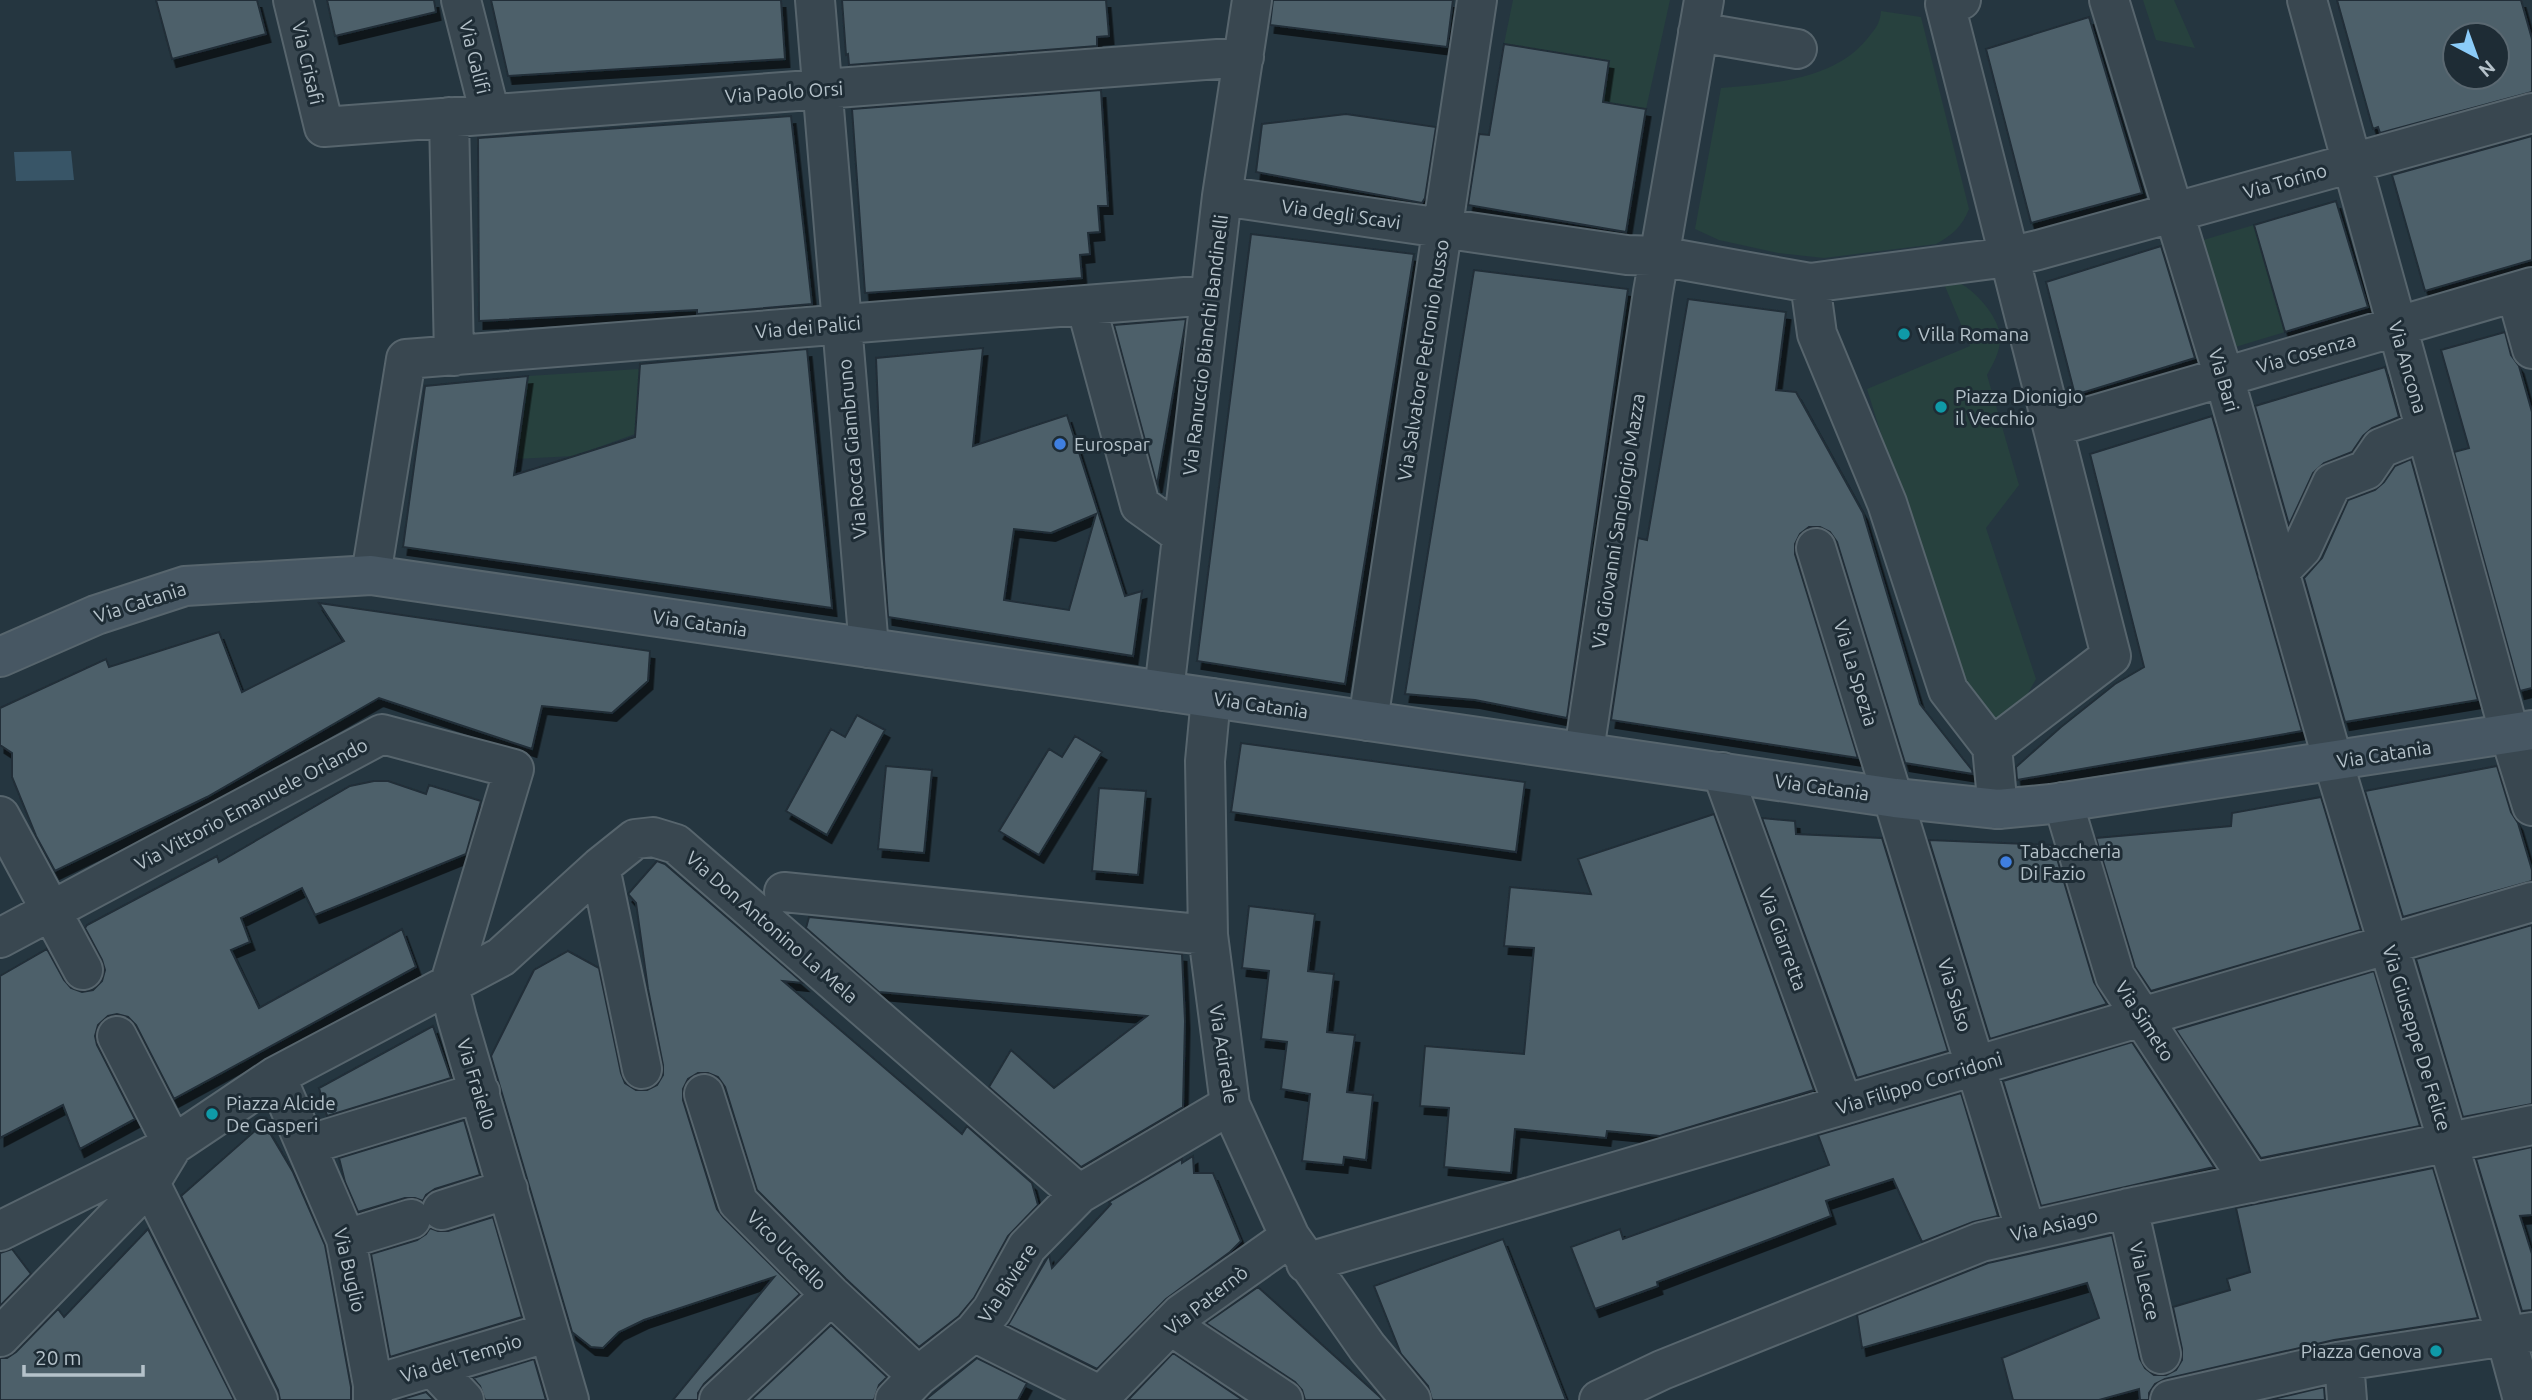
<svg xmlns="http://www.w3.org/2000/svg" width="2532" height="1400" viewBox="0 0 2532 1400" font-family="Ubuntu,sans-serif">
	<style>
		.green { fill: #27413e }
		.water { fill: #385567 }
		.building { fill: #4e606b; stroke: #202e37; stroke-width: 2; fill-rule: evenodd; filter: url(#shadow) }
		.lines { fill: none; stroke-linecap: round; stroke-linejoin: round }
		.street-casing { stroke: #57656d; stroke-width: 42 }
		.secondary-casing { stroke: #57656d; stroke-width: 42 }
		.street { stroke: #394750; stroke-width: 38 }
		.secondary { stroke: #475763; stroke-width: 38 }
		.culture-dot { fill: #0f9aa8; stroke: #1e2c35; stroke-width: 2.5 }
		.shop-dot { fill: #3f7fe0; stroke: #1e2c35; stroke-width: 2.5 }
		.labels { text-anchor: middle; stroke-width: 6; stroke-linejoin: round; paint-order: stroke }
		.street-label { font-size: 19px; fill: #b5c2ca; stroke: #1e2c35 }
		.poi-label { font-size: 19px; fill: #b5c2ca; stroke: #1e2c35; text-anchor: start }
	</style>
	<defs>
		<filter id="shadow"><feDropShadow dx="4.5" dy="8" stdDeviation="0" flood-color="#0009"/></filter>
	</defs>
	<rect width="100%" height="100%" fill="#253640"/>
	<!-- green -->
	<path class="green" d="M 1513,0 L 1670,0 L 1646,109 L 1603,102 L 1609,61 L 1504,44 Z
		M 2143,0 L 2174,0 L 2195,48 L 2156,40 Z
		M 1881,11 L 1921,17 L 1969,209 C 1962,227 1952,235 1936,244 L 1824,258 L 1778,253 L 1719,240 L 1695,229 L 1721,88 C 1770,84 1834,80 1867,39 C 1875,29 1880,24 1881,11 Z
		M 2254,225 L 2285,332 L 2232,348 L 2200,241 Z
		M 1942,279 C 1949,280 1958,281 1963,285 C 1978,294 2001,320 2000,339 C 2000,352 1993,364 1987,375 L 2019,485 L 1986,528 L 2036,679 L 2022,704 L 1997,722 L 1956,674 L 1867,389 L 1970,346 Z
		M 639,369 L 635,434 L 574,456 L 516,459 L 528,376 Z"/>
	<!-- water -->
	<path class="water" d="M 71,151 L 74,180 L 16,181 L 14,152 Z"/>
	<!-- building -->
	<path class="building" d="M 156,0 L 257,0 L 266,34 L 172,59 Z
		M 327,0 L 434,0 L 436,12 L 335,36 Z
		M 491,0 L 781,0 L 785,59 L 508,76 Z
		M 842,0 L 1106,0 L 1109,36 L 1097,37 L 1097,46 L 849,65 L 848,54 L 846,55 Z
		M 1273,0 L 1453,0 L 1447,47 L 1270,25 Z
		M 2337,0 L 2521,0 L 2532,39 L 2532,92 L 2380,133 L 2378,127 L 2373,129 ZM 2455,35 L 2497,35 L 2497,77 L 2455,77 Z
		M 2089,17 L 2142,193 L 2031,223 L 1986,49 Z
		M 1504,44 L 1609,61 L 1603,102 L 1646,109 L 1626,232 L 1468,205 L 1479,134 L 1489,135 Z
		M 1101,90 L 1108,206 L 1098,206 L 1100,232 L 1088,233 L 1090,254 L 1080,255 L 1082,278 L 865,293 L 852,109 Z
		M 1346,114 L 1436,127 L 1425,198 L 1422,203 L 1256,172 L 1262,124 Z
		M 791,116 L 812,304 L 697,314 L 697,310 L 479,321 L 478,138 Z
		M 2532,136 L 2532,260 L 2425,291 L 2392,175 Z
		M 2336,201 L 2368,307 L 2285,332 L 2254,225 Z
		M 1251,234 L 1414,254 L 1345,684 L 1197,661 Z
		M 2161,246 L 2195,358 L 2075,395 L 2046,282 Z
		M 1474,270 L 1628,289 L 1567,718 L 1475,700 L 1405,694 Z
		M 1688,299 L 1786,312 L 1776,390 L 1796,392 L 1863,513 L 1920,704 L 1972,770 L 1973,774 L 1905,763 L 1837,542 L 1830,532 L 1820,527 L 1809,527 L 1800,534 L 1795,544 L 1795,554 L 1858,758 L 1611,720 L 1638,538 L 1647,540 Z
		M 1186,319 L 1185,325 L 1157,485 L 1114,325 Z
		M 2505,332 L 2511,355 L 2519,366 L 2532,412 L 2532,688 L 2520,691 L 2454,452 L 2469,448 L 2441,350 Z
		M 983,348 L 973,446 L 1067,415 L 1125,596 L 1142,591 L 1133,656 L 888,617 L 884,559 L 876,358 ZM 1096,514 L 1069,610 L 1004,600 L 1014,529 L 1051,533 Z
		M 807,349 L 832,608 L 403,547 L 425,386 L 528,376 L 514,475 L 635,437 L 640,364 Z
		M 2385,367 L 2399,417 L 2372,428 L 2363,436 L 2352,452 L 2324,463 L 2313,473 L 2289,525 L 2255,406 Z
		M 2212,416 L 2302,731 L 2017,780 L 2016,767 L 2061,727 L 2115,684 L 2144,667 L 2090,454 Z
		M 2411,459 L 2478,700 L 2345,722 L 2304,578 L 2322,558 L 2348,500 L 2375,490 L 2384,482 L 2395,466 Z
		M 319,603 L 650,651 L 648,681 L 612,713 L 542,706 L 532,749 L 379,698 L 207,797 L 55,871 L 36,836 L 12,777 L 12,753 L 0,745 L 0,708 L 106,659 L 109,667 L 219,632 L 242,692 L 344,641 Z
		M 857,715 L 885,730 L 827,835 L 786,811 L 831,729 L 845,737 Z
		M 1075,736 L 1102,752 L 1039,855 L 999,831 L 1049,749 L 1062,757 Z
		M 1241,743 L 1525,782 L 1516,852 L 1231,812 Z
		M 886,766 L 932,770 L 924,853 L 878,849 Z
		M 2497,766 L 2511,812 L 2518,823 L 2532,870 L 2532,881 L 2403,917 L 2365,791 Z
		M 374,781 L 388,781 L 426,794 L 429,785 L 481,801 L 466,854 L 315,915 L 302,888 L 241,918 L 250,942 L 231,950 L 259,1008 L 402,929 L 416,967 L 174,1099 L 136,1025 L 128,1017 L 117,1014 L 108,1016 L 98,1025 L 95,1036 L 97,1045 L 135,1119 L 80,1149 L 63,1105 L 0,1138 L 0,976 L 47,949 L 64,980 L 71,988 L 82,992 L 93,990 L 102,981 L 105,970 L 102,960 L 85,928 L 87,925 L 217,856 L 219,862 L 350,786 Z
		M 1099,788 L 1146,791 L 1138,875 L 1092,871 Z
		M 2321,797 L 2361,930 L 2151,991 L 2135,967 L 2096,838 L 2231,826 L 2232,813 Z
		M 1714,814 L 1814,1090 L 1660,1136 L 1607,1131 L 1606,1138 L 1515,1129 L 1511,1173 L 1444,1167 L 1449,1108 L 1420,1106 L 1425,1046 L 1524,1054 L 1534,948 L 1504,946 L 1510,887 L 1591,894 L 1578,859 Z
		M 1762,818 L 1795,821 L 1796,834 L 1882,838 L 1948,1051 L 1857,1078 Z
		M 1929,840 L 2053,845 L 2094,982 L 2107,1004 L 1990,1039 Z
		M 657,861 L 665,864 L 803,983 L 783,981 L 962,1134 L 967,1126 L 1032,1183 L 1038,1205 L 1008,1236 L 974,1298 L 959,1316 L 919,1347 L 846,1279 L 757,1190 L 725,1087 L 718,1077 L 708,1073 L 698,1073 L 688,1079 L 683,1089 L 683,1100 L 717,1209 L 723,1217 L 800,1294 L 704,1384 L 698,1393 L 698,1400 L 673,1400 L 774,1277 L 644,1320 L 619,1332 L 603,1348 L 591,1347 L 572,1332 L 491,1056 L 534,970 L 568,951 L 599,968 L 621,1073 L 625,1083 L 636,1090 L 647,1090 L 657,1085 L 663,1075 L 663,1065 L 648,989 L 636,903 L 628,894 Z
		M 1249,906 L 1315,914 L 1308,971 L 1334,974 L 1327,1032 L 1355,1035 L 1347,1092 L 1373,1095 L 1366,1160 L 1344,1157 L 1343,1165 L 1302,1161 L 1310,1094 L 1281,1089 L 1287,1042 L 1261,1039 L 1269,971 L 1242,968 Z
		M 809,917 L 1182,954 L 1185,1021 L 1183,1107 L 1081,1167 L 989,1087 L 1011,1050 L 1054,1088 L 1147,1016 L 879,992 L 806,928 Z
		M 2532,925 L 2532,1104 L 2463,1117 L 2416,959 Z
		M 2374,971 L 2420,1126 L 2261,1158 L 2176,1030 Z
		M 433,1026 L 451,1078 L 327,1116 L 319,1088 Z
		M 2132,1042 L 2214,1167 L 2041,1206 L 2003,1081 Z
		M 1961,1093 L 1998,1216 L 1973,1222 L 1922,1242 L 1893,1179 L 1826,1201 L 1831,1216 L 1657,1282 L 1658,1286 L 1595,1309 L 1571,1247 L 1620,1229 L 1623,1239 L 1829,1165 L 1818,1135 Z
		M 464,1120 L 480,1175 L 435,1189 L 426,1195 L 423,1201 L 415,1198 L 405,1198 L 358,1212 L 345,1182 L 339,1158 Z
		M 264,1123 L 293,1172 L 325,1245 L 351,1387 L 351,1400 L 280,1400 L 278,1390 L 181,1196 Z
		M 2532,1147 L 2532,1215 L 2520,1216 L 2532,1254 L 2532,1310 L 2522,1311 L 2476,1159 Z
		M 1193,1156 L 1194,1173 L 1213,1173 L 1241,1241 L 1230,1252 L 1166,1299 L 1097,1369 L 1008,1325 L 1049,1255 L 1052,1268 L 1111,1204 L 1109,1202 L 1182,1159 L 1182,1163 Z
		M 2433,1168 L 2478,1318 L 2334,1340 L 2165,1379 L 2155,1384 L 2149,1393 L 2149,1400 L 2140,1400 L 2139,1389 L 2099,1400 L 2013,1400 L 2002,1358 L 2099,1318 L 2087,1283 L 1862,1348 L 1857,1315 L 1988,1263 L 2112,1235 L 2140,1359 L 2145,1368 L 2154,1375 L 2166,1375 L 2176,1370 L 2182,1360 L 2182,1349 L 2173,1307 L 2230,1290 L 2227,1279 L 2250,1272 L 2236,1208 Z
		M 493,1217 L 522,1317 L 390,1357 L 371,1254 L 417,1240 L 426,1234 L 430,1228 L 438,1231 L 448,1231 Z
		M 148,1229 L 234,1400 L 0,1400 L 0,1358 L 7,1358 L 16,1352 L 58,1309 L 64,1317 Z
		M 1503,1239 L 1566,1400 L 1432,1400 L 1428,1386 L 1401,1354 L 1374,1286 Z
		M 12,1249 L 31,1274 L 0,1306 L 0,1253 Z
		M 1258,1287 L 1379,1396 L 1383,1400 L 1305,1400 L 1302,1390 L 1295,1382 L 1206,1323 Z
		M 831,1325 L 887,1377 L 879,1385 L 874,1400 L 751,1400 Z
		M 1173,1353 L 1243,1400 L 1128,1400 Z
		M 977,1358 L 1027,1383 L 1018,1400 L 925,1400 Z
		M 534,1359 L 546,1400 L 485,1400 L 480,1386 L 473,1378 Z
		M 2324,1387 L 2325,1400 L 2269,1400 Z
		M 426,1392 L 434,1400 L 399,1400 Z"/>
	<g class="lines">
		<!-- street casing -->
		<g class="street-casing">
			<path id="street" d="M 293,0 L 324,127 L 1244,57
				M 461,0 L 490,114
				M 815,0 L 869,648
				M 1961,0 L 1945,4 L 2111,656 L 1992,747
				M 2109,0 L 2224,377 L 2333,761 L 2500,1315 L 2523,1400
				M 2307,0 L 2510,735 L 2532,806
				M 1698,32 L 1797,49
				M 449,117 L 454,356
				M 1222,196 L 1627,255 L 1659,256 L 1810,283 L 2008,257 L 2038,250 L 2532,113
				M 1810,283 L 1817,334 L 1887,503 L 1948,690 L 1992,747 L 1998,809
				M 2516,292 L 2532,349
				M 1086,305 L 1140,505 L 1182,535
				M 2053,427 L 2532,287
				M 1816,548 L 2026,1231
				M 2279,572 L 2302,548 L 2332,483 L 2366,470 L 2381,448 L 2426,430
				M 371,575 L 406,359 L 1210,295
				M 1164,691 L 1222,196 L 1252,0
				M 1211,698 L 1205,761 L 1208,935 L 1230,1105 L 1290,1237 L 1367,1347 L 1411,1400
				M 1368,721 L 1477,0
				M 1584,751 L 1653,292 L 1704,0
				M 1722,772 L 1843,1105
				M 2063,802 L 2115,976 L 2251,1183
				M 0,816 L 83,970
				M 600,867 L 642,1069
				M 784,892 L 1208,935
				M 0,938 L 382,734 L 514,769 L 449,986 L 457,1018 L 569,1400
				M 117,1036 L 173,1145
				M 276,1076 L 346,1239 L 373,1385 L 373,1400
				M 704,1094 L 738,1202 L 831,1295 L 918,1376
				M 307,1145 L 480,1092
				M 150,1183 L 258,1400
				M 2128,1208 L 2161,1354
				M 442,1210 L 508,1189
				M 0,1231 L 173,1145 L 276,1076 L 501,957 L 600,867 L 635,839 L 653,837 L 676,844 L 1079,1194
				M 346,1239 L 411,1219
				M 1306,1263 L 2532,902
				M 1170,1325 L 1283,1400
				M 974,1332 L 1101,1396
				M 0,1337 L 150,1183 L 173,1145
				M 2344,1362 L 2347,1400
				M 433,1367 L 464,1400
				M 373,1385 L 549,1332
				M 719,1400 L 831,1295
				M 895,1400 L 918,1376 L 974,1332 L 992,1310 L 1027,1247 L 1079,1194 L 1230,1105
				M 1100,1400 L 1101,1396 L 1181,1314 L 1290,1237
				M 1599,1400 L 1662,1370 L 1981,1242 L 2138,1206 L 2532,1125
				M 2170,1400 L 2337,1362 L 2532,1332"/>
		</g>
		<!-- secondary casing -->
		<g class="secondary-casing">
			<path id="secondary" d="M 0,657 L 96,615 L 185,586 L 371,575 L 1895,798 L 1998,809 L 2051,804 L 2532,730"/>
		</g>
		<!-- street -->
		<use href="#street" class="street"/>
		<!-- secondary -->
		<use href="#secondary" class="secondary"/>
	</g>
	<!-- markers -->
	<g class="culture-dot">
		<circle cx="1904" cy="334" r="7"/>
		<circle cx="1941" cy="407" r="7"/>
		<circle cx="212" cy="1114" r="7"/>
		<circle cx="2436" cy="1351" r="7"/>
	</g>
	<g class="shop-dot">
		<circle cx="1060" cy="444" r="7"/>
		<circle cx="2006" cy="862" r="7"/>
	</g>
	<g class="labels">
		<!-- street labels -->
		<g class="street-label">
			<text transform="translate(475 57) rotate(76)" y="7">Via Galifi</text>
			<text transform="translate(308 63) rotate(77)" y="7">Via Crisafi</text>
			<text transform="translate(784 92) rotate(-4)" y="7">Via Paolo Orsi</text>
			<text transform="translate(2285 181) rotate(-16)" y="7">Via Torino</text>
			<text transform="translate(1341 214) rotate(8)" y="7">Via degli Scavi</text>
			<text transform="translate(808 327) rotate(-5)" y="7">Via dei Palici</text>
			<text transform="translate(1205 345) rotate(-83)" y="7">Via Ranuccio Bianchi Bandinelli</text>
			<text transform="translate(2306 353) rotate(-16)" y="7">Via Cosenza</text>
			<text transform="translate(1423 360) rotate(-81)" y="7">Via Salvatore Petronio Russo</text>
			<text transform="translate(2408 367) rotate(74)" y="7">Via Ancona</text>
			<text transform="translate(2224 380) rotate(74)" y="7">Via Bari</text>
			<text transform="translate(852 449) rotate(-95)" y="7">Via Rocca Giambruno</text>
			<text transform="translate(1618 521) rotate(-81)" y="7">Via Giovanni Sangiorgio Mazza</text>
			<text transform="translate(140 602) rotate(-18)" y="7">Via Catania</text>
			<text transform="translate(700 623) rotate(8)" y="7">Via Catania</text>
			<text transform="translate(1856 673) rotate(73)" y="7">Via La Spezia</text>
			<text transform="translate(1261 705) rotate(8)" y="7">Via Catania</text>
			<text transform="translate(2384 754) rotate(-9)" y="7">Via Catania</text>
			<text transform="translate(1822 787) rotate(8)" y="7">Via Catania</text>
			<text transform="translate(251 804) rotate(-28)" y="7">Via Vittorio Emanuele Orlando</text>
			<text transform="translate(772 927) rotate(41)" y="7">Via Don Antonino La Mela</text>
			<text transform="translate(1783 939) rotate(70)" y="7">Via Giarretta</text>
			<text transform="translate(1955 995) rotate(73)" y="7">Via Salso</text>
			<text transform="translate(2145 1021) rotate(57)" y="7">Via Simeto</text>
			<text transform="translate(2417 1038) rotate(73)" y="7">Via Giuseppe De Felice</text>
			<text transform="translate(1224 1054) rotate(81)" y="7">Via Acireale</text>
			<text transform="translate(1919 1083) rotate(-17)" y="7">Via Filippo Corridoni</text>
			<text transform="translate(477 1084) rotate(73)" y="7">Via Fraiello</text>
			<text transform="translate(2054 1225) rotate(-13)" y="7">Via Asiago</text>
			<text transform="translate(787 1250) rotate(45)" y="7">Vico Uccello</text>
			<text transform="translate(350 1270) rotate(77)" y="7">Via Buglio</text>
			<text transform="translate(2145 1281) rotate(77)" y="7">Via Lecce</text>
			<text transform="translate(1007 1283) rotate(-57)" y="7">Via Biviere</text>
			<text transform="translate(1206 1300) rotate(-38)" y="7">Via Paternò</text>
			<text transform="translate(461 1358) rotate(-17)" y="7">Via del Tempio</text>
		</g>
		<!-- poi labels -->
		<g class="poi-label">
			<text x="1918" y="341">Villa Romana</text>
			<text x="1955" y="403">Piazza Dionigio<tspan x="1955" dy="22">il Vecchio</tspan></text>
			<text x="1074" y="451">Eurospar</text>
			<text x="2020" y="858">Tabaccheria<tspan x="2020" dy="22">Di Fazio</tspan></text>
			<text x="226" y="1110">Piazza Alcide<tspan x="226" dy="22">De Gasperi</tspan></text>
			<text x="2422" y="1358" text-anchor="end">Piazza Genova</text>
		</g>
	</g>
	<!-- north arrow -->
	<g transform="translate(2476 56) rotate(139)"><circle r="33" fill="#1e2c35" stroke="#5a6871" stroke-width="2"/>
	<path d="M0-5L12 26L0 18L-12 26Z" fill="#8bccf9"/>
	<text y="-10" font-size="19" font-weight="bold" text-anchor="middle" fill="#b5c2ca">N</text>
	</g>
	<!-- scale -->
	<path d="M24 1365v10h119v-10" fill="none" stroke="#b5c2ca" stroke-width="3.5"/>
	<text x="35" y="1365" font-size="21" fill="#b5c2ca" stroke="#1e2c35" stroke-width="5" paint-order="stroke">20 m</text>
</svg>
